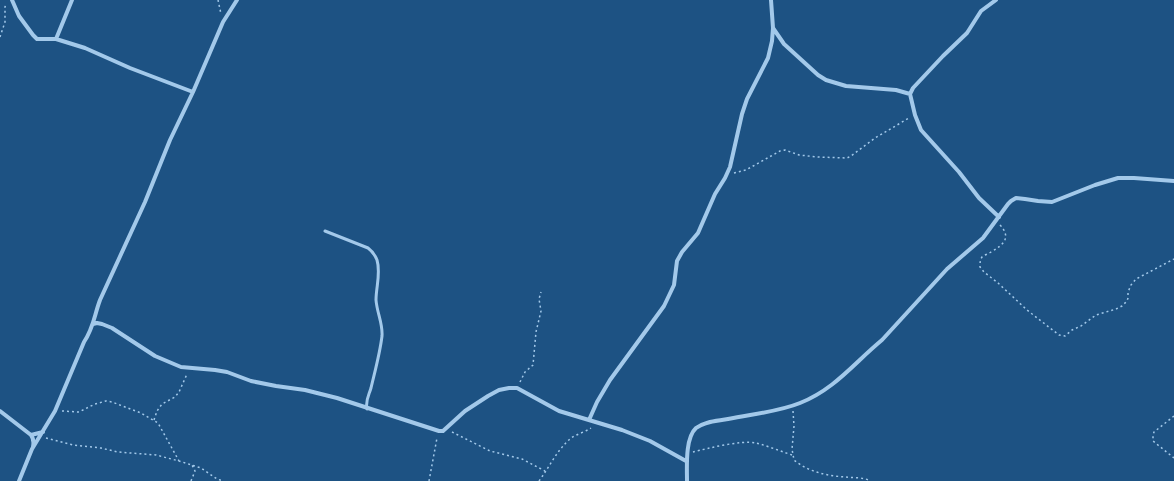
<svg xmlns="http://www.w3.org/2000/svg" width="1174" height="481" viewBox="0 0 1174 481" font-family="'Sofia Sans Condensed',sans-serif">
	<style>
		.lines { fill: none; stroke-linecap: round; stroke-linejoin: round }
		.path { stroke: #a3c9ea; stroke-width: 1.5; stroke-dasharray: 2 3; stroke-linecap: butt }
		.lane { stroke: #a3c9ea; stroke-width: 3 }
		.street { stroke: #a3c9ea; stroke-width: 4 }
	</style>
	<rect width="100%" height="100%" fill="#1d5283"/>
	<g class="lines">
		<!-- path -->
		<path class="path" d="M 218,0 L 221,14
			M 0,37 L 5,22 L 5,7 L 6,3
			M 734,173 L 746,170 L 780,151 L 785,150 L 799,155 L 818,157 L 847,158 L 851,156 L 875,138 L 909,118
			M 1000,225 C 1012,238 1003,245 991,252 C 988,254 984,255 982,257 C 980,260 980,263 980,267 L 984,272 L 998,283 L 1027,310 L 1059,335 L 1065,336 L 1072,330 L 1081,326 L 1096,315 L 1116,309 L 1122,306 L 1127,301 L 1128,298 L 1128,292 L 1131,285 L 1136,279 L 1174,259
			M 520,382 L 525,372 L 533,365 L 536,332 L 541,311 L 539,299 L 541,292
			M 62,411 L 79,412 L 95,404 L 106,401 L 112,402 L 141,413 L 158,423 L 179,461
			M 793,411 L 794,426 L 792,449 L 794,460 C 808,472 828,476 846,477 C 854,478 864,477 870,481
			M 1174,416 L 1154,432 L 1153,435 L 1153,441 L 1174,458
			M 154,420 L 157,411 L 162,404 L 175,397 L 179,392 L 187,374
			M 452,432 L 490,451 L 522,459 L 545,471
			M 46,438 L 73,445 L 101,448 L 118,452 L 156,455 L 179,461 L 201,468 L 217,479 L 223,481
			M 693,452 C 709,448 741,440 756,443 C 768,446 780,451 792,455
			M 191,481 L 195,471 L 192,465
			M 429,481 L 437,438
			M 539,481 C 550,466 557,450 571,438 C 577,434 585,432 591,428"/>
		<!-- lane -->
		<path class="lane" d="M 325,231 L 368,248 C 372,251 375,255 377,260 C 381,273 376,287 376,300 C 377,313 383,324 382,336 C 380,353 375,371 371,388 C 369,395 365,401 367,409"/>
		<!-- street -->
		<path class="street" d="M 12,0 L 19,16 L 33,35 L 37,39 L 56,39 L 85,48 L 130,68 L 193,92
			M 996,0 L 981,11 L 967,33 L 943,56 L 913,88 L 910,94 L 915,115 L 921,130 L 959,172 L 979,198 L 999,217
			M 773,28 L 784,44 L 818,75 L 826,80 L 846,86 L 896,90 L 910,94
			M 56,39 L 72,0
			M 93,324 L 97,323 L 102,324 L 112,328 L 155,356 L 181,367 L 215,370 L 227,372 L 251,381 L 276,386 L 305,390 L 337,398 L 439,431 L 443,431 L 465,411 L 488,396 L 499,390 L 509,388 L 517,388 L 559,411 L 622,430 L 650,441 L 686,461
			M 0,411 L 31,435 C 34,439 34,442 33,447
			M 589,420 L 597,402 L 610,380 L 664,306 L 674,285 L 677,261 L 682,252 L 698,233 L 715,194 L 725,178 L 730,167 L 742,114 L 747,99 L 768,58 L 772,41 L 773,28 L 771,0
			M 31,435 L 43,432
			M 19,481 L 32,449 L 55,411 L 84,342 C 94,327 94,316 100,300 L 145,202 L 170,140 L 193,92 L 223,22 L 237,0
			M 687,481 C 687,467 685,438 696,428 C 705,421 718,421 728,419 C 752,414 778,412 800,403 C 835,389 854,363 882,340 L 947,269 L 983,238 L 1008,204 L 1011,201 L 1016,198 L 1025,199 L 1038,201 L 1052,202 L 1095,185 L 1118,178 L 1134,178 L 1174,181"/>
	</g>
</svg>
